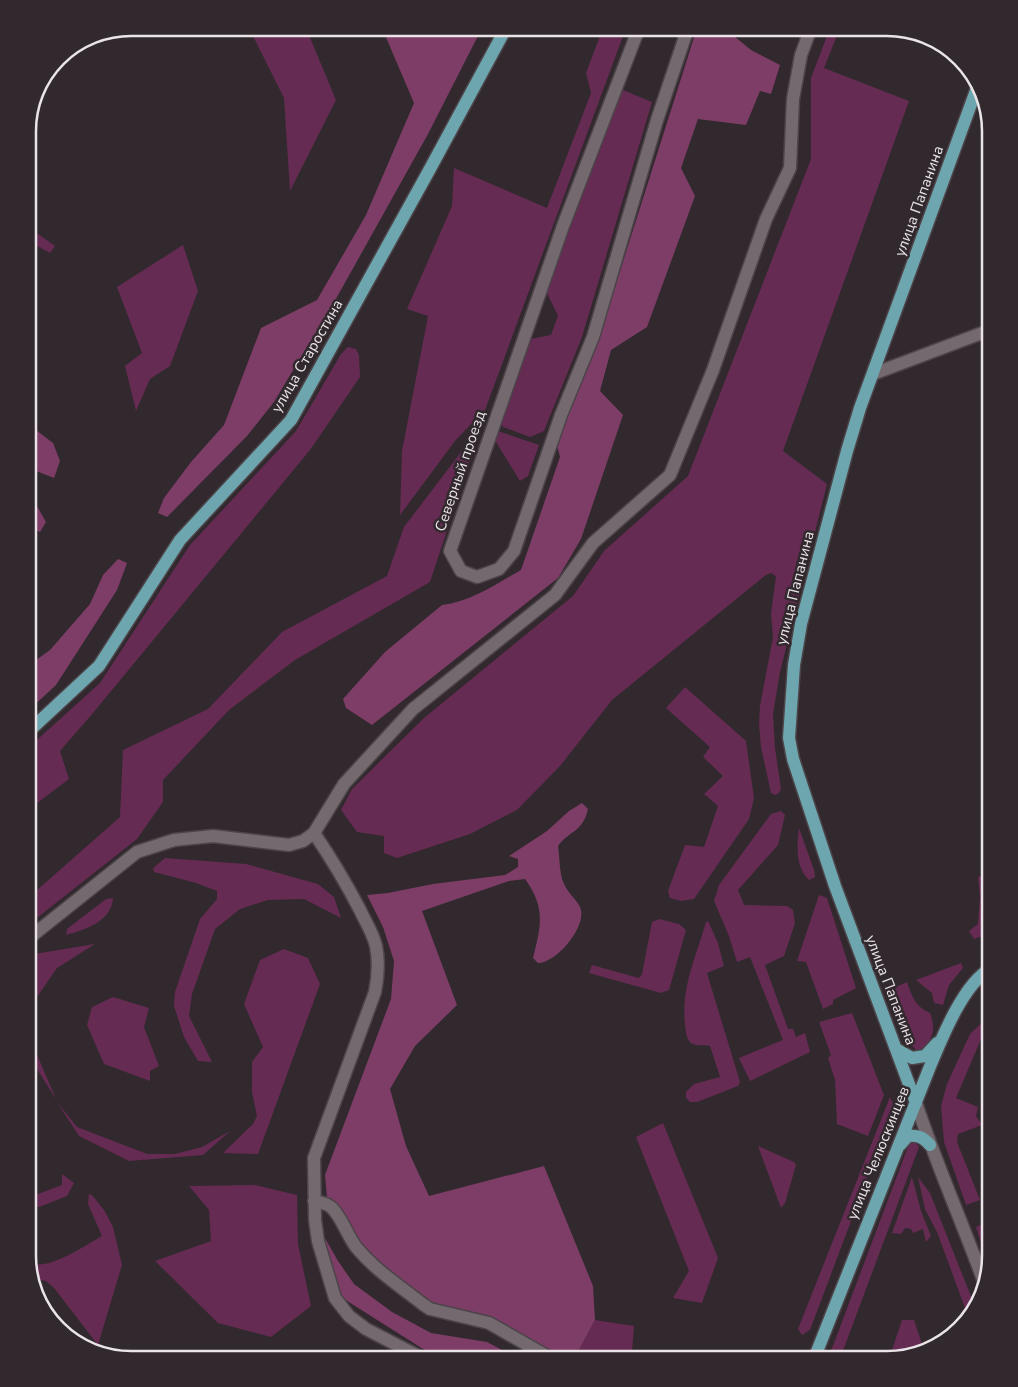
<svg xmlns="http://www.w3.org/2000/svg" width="1018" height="1387" viewBox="0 0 1018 1387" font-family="'Nunito Sans',sans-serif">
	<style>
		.green { fill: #652b52 }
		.forest { fill: #7d3d67 }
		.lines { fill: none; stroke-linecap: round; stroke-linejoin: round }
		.minor-casing { stroke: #4c4449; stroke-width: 15 }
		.major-casing { stroke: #4c4449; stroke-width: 15 }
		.minor { stroke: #73696f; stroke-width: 12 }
		.major { stroke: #6ea6af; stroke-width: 12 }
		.labels { text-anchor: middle; stroke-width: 5; stroke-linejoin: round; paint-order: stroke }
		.street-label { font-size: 15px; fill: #eae4e8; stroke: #32292e }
		.rim { fill: none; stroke: #eae4e8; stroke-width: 2.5 }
	</style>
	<rect width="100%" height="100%" fill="#32292e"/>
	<!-- green -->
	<path class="green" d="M 249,28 L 306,28 L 336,100 L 290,191 L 284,98 Z
		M 603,28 L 626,28 L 481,421 L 471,424 L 455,441 L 400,515 L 402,451 L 428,316 L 407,309 L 452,206 L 454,168 L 547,208 L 591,93 L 586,73 Z
		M 830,28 L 840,28 L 824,68 L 909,101 L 783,451 L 827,484 L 780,672 L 773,714 L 775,748 L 781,789 L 779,793 L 775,795 L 771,793 L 761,747 L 759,724 L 760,706 L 773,637 L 771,614 L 776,576 L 771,573 L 766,575 L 612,700 L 560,766 L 517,810 L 470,834 L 397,858 L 384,853 L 384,836 L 357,832 L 341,810 L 352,789 L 424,718 L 573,596 L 604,551 L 688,476 L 811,159 L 811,78 Z
		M 618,88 L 652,102 L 582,337 L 544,431 L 530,437 L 503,427 L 500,418 L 525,340 L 551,335 L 558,316 L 544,287 Z
		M 28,227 L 55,246 L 50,253 L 28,241 Z
		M 183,245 L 198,291 L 170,366 L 150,379 L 136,411 L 125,366 L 142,353 L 117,287 Z
		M 348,347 L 356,349 L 359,355 L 360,377 L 310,450 L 93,713 L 60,751 L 69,779 L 28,810 L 28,748 L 100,683 L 190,545 L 296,431 L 341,354 Z
		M 495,430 L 539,445 L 528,476 L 520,481 L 493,437 Z
		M 471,439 L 477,439 L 430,582 L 295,660 L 229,710 L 163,780 L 163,802 L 137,839 L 28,925 L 28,898 L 120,817 L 123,750 L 208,709 L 282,632 L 387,576 L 404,527 Z
		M 685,687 L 746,741 L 754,798 L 749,819 L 694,899 L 681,901 L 670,898 L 668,891 L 685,845 L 704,847 L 718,806 L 704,794 L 723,776 L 703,757 L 710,747 L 666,708 Z
		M 781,811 L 785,815 L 778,845 L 738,890 L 744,905 L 787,906 L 793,910 L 795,923 L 784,956 L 765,965 L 788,1029 L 793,1029 L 796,1037 L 805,1033 L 810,1052 L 750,1081 L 739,1058 L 783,1040 L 750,957 L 737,962 L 729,936 L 714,901 L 719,885 L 771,814 Z
		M 799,828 L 814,870 L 815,877 L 809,880 C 795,867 797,845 799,828 Z
		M 165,858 L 246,864 L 318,884 L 334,897 L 341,918 L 304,899 L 268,900 L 240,909 L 215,929 L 192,994 L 189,1016 L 212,1062 L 198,1061 L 184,1037 L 174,1006 L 175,992 L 200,919 L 217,899 L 217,891 L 196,883 L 154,872 L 153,868 Z
		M 990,873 L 990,933 L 974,939 L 969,931 L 978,924 L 980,897 L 978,877 Z
		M 819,895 L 827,898 L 856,988 L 833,1000 L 833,1004 L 823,1009 L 806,962 L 797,961 Z
		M 113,898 C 112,921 85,930 66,935 L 67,929 L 106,899 Z
		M 659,919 L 679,924 L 686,930 L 669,990 L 661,993 L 589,973 L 592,965 L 639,978 L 642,974 L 652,922 Z
		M 708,921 L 718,943 L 724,966 L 707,973 L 740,1082 L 738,1086 L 697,1102 L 690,1102 L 686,1098 L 686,1092 L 694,1084 L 720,1077 L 710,1046 C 705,1044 697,1047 691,1043 C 686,1039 686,1031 685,1025 C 681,987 696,957 706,922 Z
		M 95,944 L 57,968 L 28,1010 L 28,955 Z
		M 284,949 L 308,958 L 320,984 L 258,1154 L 223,1153 L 253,1124 L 257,1116 L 252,1092 L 252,1062 L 263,1047 L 244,1004 L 260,960 Z
		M 961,963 L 963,968 L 949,985 L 943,1005 L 934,1003 L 932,993 L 916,980 Z
		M 907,982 C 912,997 916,1007 930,1013 C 936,1029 933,1035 925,1048 L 917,1051 L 907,1040 L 887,991 Z
		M 113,997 L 149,1008 L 144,1027 L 159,1066 L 150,1071 L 150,1081 L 104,1064 L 87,1025 L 92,1007 Z
		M 852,1013 L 884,1095 L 868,1136 L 837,1124 L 835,1080 L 828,1058 L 831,1055 L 819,1022 Z
		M 989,1016 L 990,1029 L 986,1035 L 981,1039 L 956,1098 L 978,1107 L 976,1116 L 982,1125 L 958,1134 L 957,1142 L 980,1200 L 966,1205 L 944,1142 L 941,1106 L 947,1084 L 970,1034 Z
		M 28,1034 L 56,1099 L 28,1055 Z
		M 890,1097 L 893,1104 L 865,1184 L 810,1330 L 802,1335 L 798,1329 Z
		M 57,1102 L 77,1127 L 147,1154 L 175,1154 L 202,1147 L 230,1131 L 203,1155 L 129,1161 L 79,1136 Z
		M 663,1123 L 718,1258 L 702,1303 L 673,1298 L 689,1271 L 636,1137 Z
		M 915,1142 L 919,1147 L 841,1356 L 835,1357 L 831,1351 L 909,1144 Z
		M 758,1146 L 794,1162 L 796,1165 L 785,1203 L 781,1208 Z
		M 62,1174 L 74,1183 L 67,1196 L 39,1207 L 28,1203 L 28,1193 L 30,1197 L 62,1185 Z
		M 912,1177 L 921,1211 L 931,1236 L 926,1242 L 923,1229 L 913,1233 L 911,1229 L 905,1228 L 901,1234 L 892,1233 Z
		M 918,1177 L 930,1193 L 976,1309 L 968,1316 L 937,1232 L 925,1209 Z
		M 255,1185 L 297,1195 L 298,1244 L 311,1306 L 271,1337 L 218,1323 L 155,1261 L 211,1241 L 209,1210 L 189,1186 Z
		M 89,1194 L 92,1195 L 104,1210 L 113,1227 L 122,1265 L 98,1345 L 54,1288 L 46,1281 L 34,1279 L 29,1263 C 49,1271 84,1246 102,1236 L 88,1204 Z
		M 990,1221 L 990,1256 L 988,1264 L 976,1227 Z
		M 595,1320 L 634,1326 L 632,1351 L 640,1353 L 636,1359 L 574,1359 Z
		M 902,1320 L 914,1320 L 924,1350 L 889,1359 Z"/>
	<!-- forest -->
	<path class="forest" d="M 382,28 L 482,28 L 428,134 L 337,297 L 274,402 L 247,436 L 167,517 L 158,513 L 164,498 L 191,462 L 224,425 L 261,328 L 317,300 L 366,215 L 414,103 Z
		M 697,28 L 724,28 L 751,50 L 780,65 L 771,94 L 760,91 L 746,125 L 698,119 L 681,168 L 695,196 L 647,327 L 611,350 L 600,391 L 623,415 L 581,539 L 558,578 L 372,725 L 346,708 L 343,699 L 385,652 L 442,605 C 471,602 496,584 521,570 L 560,457 L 556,441 L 595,350 Z
		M 28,424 L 53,443 L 60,461 L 54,478 L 31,469 L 28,462 Z
		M 28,490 L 46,522 L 40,532 L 28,527 Z
		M 118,559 L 127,563 L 117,590 L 56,685 L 28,711 L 28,666 L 50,650 L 90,604 L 103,575 Z
		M 582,803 L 588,809 C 583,832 570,830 558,846 C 560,859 559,873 564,884 C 568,894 579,901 581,910 C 585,929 556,963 538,963 L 533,958 C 541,926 546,908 525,879 L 509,881 L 422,911 L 457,1005 L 415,1046 L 390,1089 L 406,1146 L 429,1196 L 544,1166 L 593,1286 L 595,1320 L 574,1359 L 550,1359 L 497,1327 L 437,1314 L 399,1290 L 335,1220 L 327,1197 L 325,1175 L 391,999 L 394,961 L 383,927 L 367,895 L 388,893 L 433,884 L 505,875 L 518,867 L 518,859 L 509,856 L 547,831 L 569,811 Z
		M 321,1231 L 338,1261 L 354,1284 L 392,1312 L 431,1333 L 487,1342 L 519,1359 L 452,1359 L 431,1354 L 333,1292 Z"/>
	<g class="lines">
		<!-- minor casing -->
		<g class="minor-casing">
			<path id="minor" d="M 639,28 L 563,226 L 450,551 L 461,571 L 477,577 L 499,569 L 514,551 L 561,415 L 593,337 L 657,120 L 688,28
				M 873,374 L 990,330
				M 314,833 C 331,858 346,883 360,910 C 365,921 373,933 376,946 C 379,961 378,977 375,992 L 314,1158 L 315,1220 L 318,1241 L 335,1298 L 349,1316 L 366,1329 L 424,1359
				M 28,939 L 137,852 L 174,840 L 213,836 L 289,845 L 303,841 L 314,833 L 344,784 L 413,709 L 555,595 L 593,543 L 670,475 L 713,370 L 766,219 L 790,168 L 793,99 L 801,55 L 811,28
				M 916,1103 C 936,1163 962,1222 984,1282
				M 314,1201 C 320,1202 327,1203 332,1208 C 342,1218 347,1235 356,1247 C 375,1270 401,1287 424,1305 L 430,1309 L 489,1323 L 552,1359"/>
		</g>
		<!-- major casing -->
		<g class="major-casing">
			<path id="major" d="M 28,732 L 99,666 L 180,540 L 291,420 L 431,167 L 506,28
				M 896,1049 L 912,1058 L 925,1056 L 937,1043
				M 916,1103 L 835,886 L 793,759 L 789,738 L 794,665 L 801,624 L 847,451 L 860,408 L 978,85
				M 900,1145 L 908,1136 C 918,1135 923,1137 930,1145
				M 814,1359 L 929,1069 C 941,1040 963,984 990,969"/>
		</g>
		<!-- minor -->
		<use href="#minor" class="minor"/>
		<!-- major -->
		<use href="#major" class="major"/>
	</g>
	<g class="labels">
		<!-- street labels -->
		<g class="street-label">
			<text transform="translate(919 201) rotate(-70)" y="5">улица Папанина</text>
			<text transform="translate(307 356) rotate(-60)" y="5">улица Старостина</text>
			<text transform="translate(460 471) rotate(-71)" y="5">Северный проезд</text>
			<text transform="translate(795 588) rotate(-76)" y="5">улица Папанина</text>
			<text transform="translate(891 990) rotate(69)" y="5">улица Папанина</text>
			<text transform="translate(878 1153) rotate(-68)" y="5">улица Челюскинцев</text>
		</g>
	</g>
	<!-- crop -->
	<path d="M0 0H1018V1387H0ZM131 36H887A95 95 0 0 1 982 131V1256A95 95 0 0 1 887 1351H131A95 95 0 0 1 36 1256V131A95 95 0 0 1 131 36Z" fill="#32292e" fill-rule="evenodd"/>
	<path class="rim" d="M131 36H887A95 95 0 0 1 982 131V1256A95 95 0 0 1 887 1351H131A95 95 0 0 1 36 1256V131A95 95 0 0 1 131 36Z"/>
</svg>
